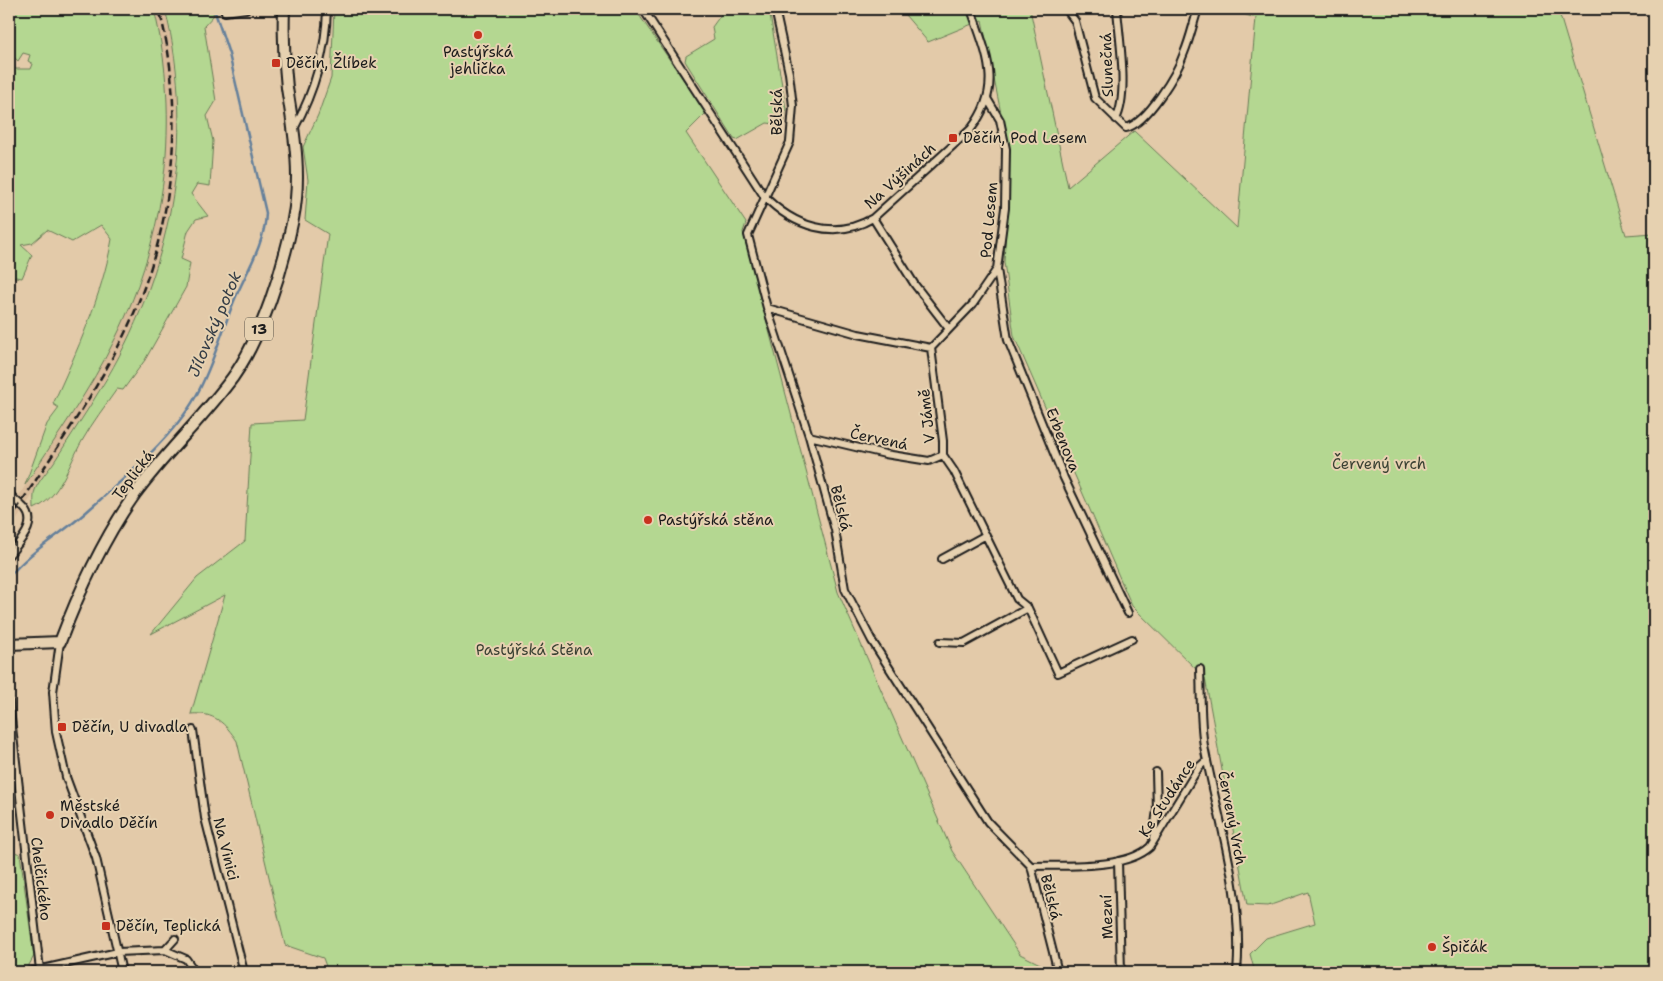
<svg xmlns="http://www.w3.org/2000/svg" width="1663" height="981" viewBox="0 0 1663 981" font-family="'Shantell Sans',sans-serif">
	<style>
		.built { fill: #d9bb9b }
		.green { fill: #b4d791; stroke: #687a56 }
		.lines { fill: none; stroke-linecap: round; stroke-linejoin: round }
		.stream { stroke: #65809b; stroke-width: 2.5 }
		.street-casing { stroke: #1c1c1c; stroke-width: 10 }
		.primary-casing { stroke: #1c1c1c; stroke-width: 14 }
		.street { stroke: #e6d1b0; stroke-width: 6 }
		.primary { stroke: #e6d1b0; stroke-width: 10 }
		.rail { stroke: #1c1c1c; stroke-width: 2.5; stroke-dasharray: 8 4; stroke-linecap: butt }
		.poi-dot { fill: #c8321e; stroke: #e6d1b0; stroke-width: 2 }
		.labels { text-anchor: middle; stroke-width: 4; stroke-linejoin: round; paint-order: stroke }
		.shield { fill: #e6d1b0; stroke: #595248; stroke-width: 1 }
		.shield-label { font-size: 14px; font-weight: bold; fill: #1c1c1c }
		.poi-label { font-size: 15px; fill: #1c1c1c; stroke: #e6d1b0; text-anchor: start }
		.street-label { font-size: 15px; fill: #1c1c1c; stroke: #e6d1b0 }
		.park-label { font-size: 15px; fill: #3a4133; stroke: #e6d1b0 }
		.water-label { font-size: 16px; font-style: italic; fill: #343d46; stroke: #e6d1b0 }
	</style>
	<rect width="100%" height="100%" fill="#e3caa9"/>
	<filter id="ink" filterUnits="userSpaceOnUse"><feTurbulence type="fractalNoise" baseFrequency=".02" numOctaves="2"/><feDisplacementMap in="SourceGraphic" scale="10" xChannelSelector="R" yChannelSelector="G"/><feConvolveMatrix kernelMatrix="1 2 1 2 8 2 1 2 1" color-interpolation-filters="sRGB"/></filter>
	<g filter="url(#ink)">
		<!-- built -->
		<path class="built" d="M 154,9 L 165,9 L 173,49 L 179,106 L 174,189 L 164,240 L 151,283 L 127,342 L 90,405 L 9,532 L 9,511 L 81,399 L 116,337 L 141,279 L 153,237 L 163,188 L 167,133 L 166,80 Z"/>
		<!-- green -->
		<path class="green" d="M 9,9 L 154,9 C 181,119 166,236 116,337 C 91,389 56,437 25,485 L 47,424 L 59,408 L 53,404 C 77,351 102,296 112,239 L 101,225 L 72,242 L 47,230 L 32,243 L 21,245 L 32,255 L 22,278 L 9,276 L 9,82 L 13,79 L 9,79 L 9,60 L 13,61 L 15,69 L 31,69 L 33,64 L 28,61 L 30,55 L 23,53 L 18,61 L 9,53 L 13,24 L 9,21 Z
			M 165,9 L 211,9 L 214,15 L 204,26 L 216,101 L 207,116 L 213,141 L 210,186 L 197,184 L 191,194 L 208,216 L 196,219 L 188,231 L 181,259 L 190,263 L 186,287 L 145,360 L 123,390 L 117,389 C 105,406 92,423 82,441 C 69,464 60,498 34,509 C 34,504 33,495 35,490 C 39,480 48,471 54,462 C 70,437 86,413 101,388 C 170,276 198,138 165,9 Z
			M 334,9 L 635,9 L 706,113 L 686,133 L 746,223 L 743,232 L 838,592 L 952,851 L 1020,954 L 1048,968 L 1049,972 L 328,972 L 323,958 L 285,945 L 237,741 C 225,723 214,712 191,714 L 225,595 L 151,634 L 197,578 L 245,541 L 252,423 L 303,420 L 328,234 L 305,220 L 308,180 L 303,147 L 318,115 L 331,78 Z
			M 725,9 L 769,9 L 786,109 L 784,125 L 767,123 L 737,140 L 734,139 L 685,61 L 686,56 L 714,39 L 712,27 Z
			M 900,9 L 1030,9 L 1068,187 L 1134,131 L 1237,228 L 1256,18 L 1226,9 L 1558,9 L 1626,235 L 1654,233 L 1654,972 L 1266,972 L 1254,969 L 1250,954 L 1266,938 L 1315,923 L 1308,892 L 1268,906 L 1247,905 L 1205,678 L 1132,606 L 1014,336 L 1004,262 L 1009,175 L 1005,133 L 982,20 L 928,42 Z
			M 9,850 L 20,854 L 34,956 L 28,967 L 9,971 Z"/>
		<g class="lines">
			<!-- stream -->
			<path class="stream" d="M 9,577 C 30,551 59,536 84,514 C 120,482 173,438 196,396 C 212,368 222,331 234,301 C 246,272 265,244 266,213 L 229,54 L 214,9"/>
			<!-- street casing -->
			<g class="street-casing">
				<path id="street" d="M 643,9 L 764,196 C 793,226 834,241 873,218 L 971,129 C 1004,86 986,54 971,9
					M 775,9 L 789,73 L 793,106 L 790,142 L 748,235 L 767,308 L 809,436 L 835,530 L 845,589 L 872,641 L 988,822 L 1031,866 L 1058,972
					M 1066,9 L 1075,21 L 1095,98 L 1126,128 C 1147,123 1177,74 1184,53 C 1190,39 1193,24 1198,9
					M 225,12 L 246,9
					M 988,100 L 1000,120 L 1006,149 L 1005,208 L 997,269 L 973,304 L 931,348 L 943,441 L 943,455 L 954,471 L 1017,599 L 1028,608 L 1058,673 L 1132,639
					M 1116,119 C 1129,95 1119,37 1117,9
					M 294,129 C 315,90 326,52 327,9
					M 873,218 L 915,285 L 949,329
					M 997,269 L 1008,340 L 1064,478 L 1128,613
					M 767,308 L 858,334 L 931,348
					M 809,436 L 885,454 L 929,461 L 943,455
					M 9,493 C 13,499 18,502 23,507 C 40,523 19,542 9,555
					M 942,559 L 986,535
					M 60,642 L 53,692 L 56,732 L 66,777 L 96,858 L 122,972
					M 940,642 L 964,643 L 1028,608
					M 1200,669 C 1201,694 1200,721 1204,746 C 1218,820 1244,896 1237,972
					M 9,701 L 40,970
					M 193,730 L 205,818 L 244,972
					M 1153,838 L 1157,810 L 1156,772
					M 1118,861 L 1121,972
					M 1031,866 C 1064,865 1125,870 1150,847 L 1199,767 L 1207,760
					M 165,950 L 186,959 L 195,972
					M 29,972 L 118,952 L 165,950 L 175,939"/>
			</g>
			<!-- primary casing -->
			<g class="primary-casing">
				<path id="primary" d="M 9,644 L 60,642 C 80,589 103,539 135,494 C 165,453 203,418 233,377 C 262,336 283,269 293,219 C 302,175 294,132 287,88 C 284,62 283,35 284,9"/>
			</g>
			<!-- street -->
			<use href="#street" class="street"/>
			<!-- primary -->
			<use href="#primary" class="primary"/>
			<!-- rail -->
			<path class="rail" d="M 9,521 C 47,462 89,404 121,341 C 172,240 188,118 159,9"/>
		</g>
	</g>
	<!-- markers -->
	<g class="poi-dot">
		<circle cx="478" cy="35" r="5"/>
		<rect x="271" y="58" width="10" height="10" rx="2.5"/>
		<rect x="948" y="133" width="10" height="10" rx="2.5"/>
		<circle cx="648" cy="520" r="5"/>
		<rect x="57" y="722" width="10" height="10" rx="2.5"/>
		<circle cx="50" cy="815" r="5"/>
		<rect x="101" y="921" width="10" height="10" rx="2.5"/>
		<circle cx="1432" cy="947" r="5"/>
	</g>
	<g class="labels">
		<!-- shield labels -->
		<rect class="shield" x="245" y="317.5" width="28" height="23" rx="4"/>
		<g class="shield-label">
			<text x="259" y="334">13</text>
		</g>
		<!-- poi labels -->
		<g class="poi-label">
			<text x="478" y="57" text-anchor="middle">Pastýřská<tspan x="478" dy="17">jehlička</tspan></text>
			<text x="286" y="68">Děčín, Žlíbek</text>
			<text x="963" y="143">Děčín, Pod Lesem</text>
			<text x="658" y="525">Pastýřská stěna</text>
			<text x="72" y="732">Děčín, U divadla</text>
			<text x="60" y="811">Městské<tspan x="60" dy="17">Divadlo Děčín</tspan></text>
			<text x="116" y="931">Děčín, Teplická</text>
			<text x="1442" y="952">Špičák</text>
		</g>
		<!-- street labels -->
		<g class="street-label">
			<text transform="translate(1107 65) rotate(-92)" y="5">Slunečná</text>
			<text transform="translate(777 112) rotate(-90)" y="5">Bělská</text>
			<text transform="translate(900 176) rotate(-42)" y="5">Na Výšinách</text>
			<text transform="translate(989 220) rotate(-85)" y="5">Pod Lesem</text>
			<text transform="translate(927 416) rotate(-96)" y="5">V Jámě</text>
			<text transform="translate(879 439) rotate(12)" y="5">Červená</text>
			<text transform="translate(1063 440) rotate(68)" y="5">Erbenova</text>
			<text transform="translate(133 475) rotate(-53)" y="5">Teplická</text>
			<text transform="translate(841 508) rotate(76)" y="5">Bělská</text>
			<text transform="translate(1167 798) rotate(-57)" y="5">Ke Studánce</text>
			<text transform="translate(1232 818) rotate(79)" y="5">Červený Vrch</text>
			<text transform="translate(226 849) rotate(76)" y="5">Na Vinici</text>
			<text transform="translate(41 879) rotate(83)" y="5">Chelčického</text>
			<text transform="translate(1051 897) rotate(76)" y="5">Bělská</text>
			<text transform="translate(1107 917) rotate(-92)" y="5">Mezní</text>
		</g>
		<!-- park labels -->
		<g class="park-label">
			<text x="1379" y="469">Červený vrch</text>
			<text x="534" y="655">Pastýřská Stěna</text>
		</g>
		<!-- water labels -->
		<g class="water-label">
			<text transform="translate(214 324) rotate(-67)" y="6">Jílovský potok</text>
		</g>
	</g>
	<!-- margin -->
	<rect width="1663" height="981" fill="none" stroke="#e6d1b0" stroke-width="30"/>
	<rect x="15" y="15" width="1633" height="951" fill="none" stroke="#1c1c1c" stroke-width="2" filter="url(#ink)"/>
</svg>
